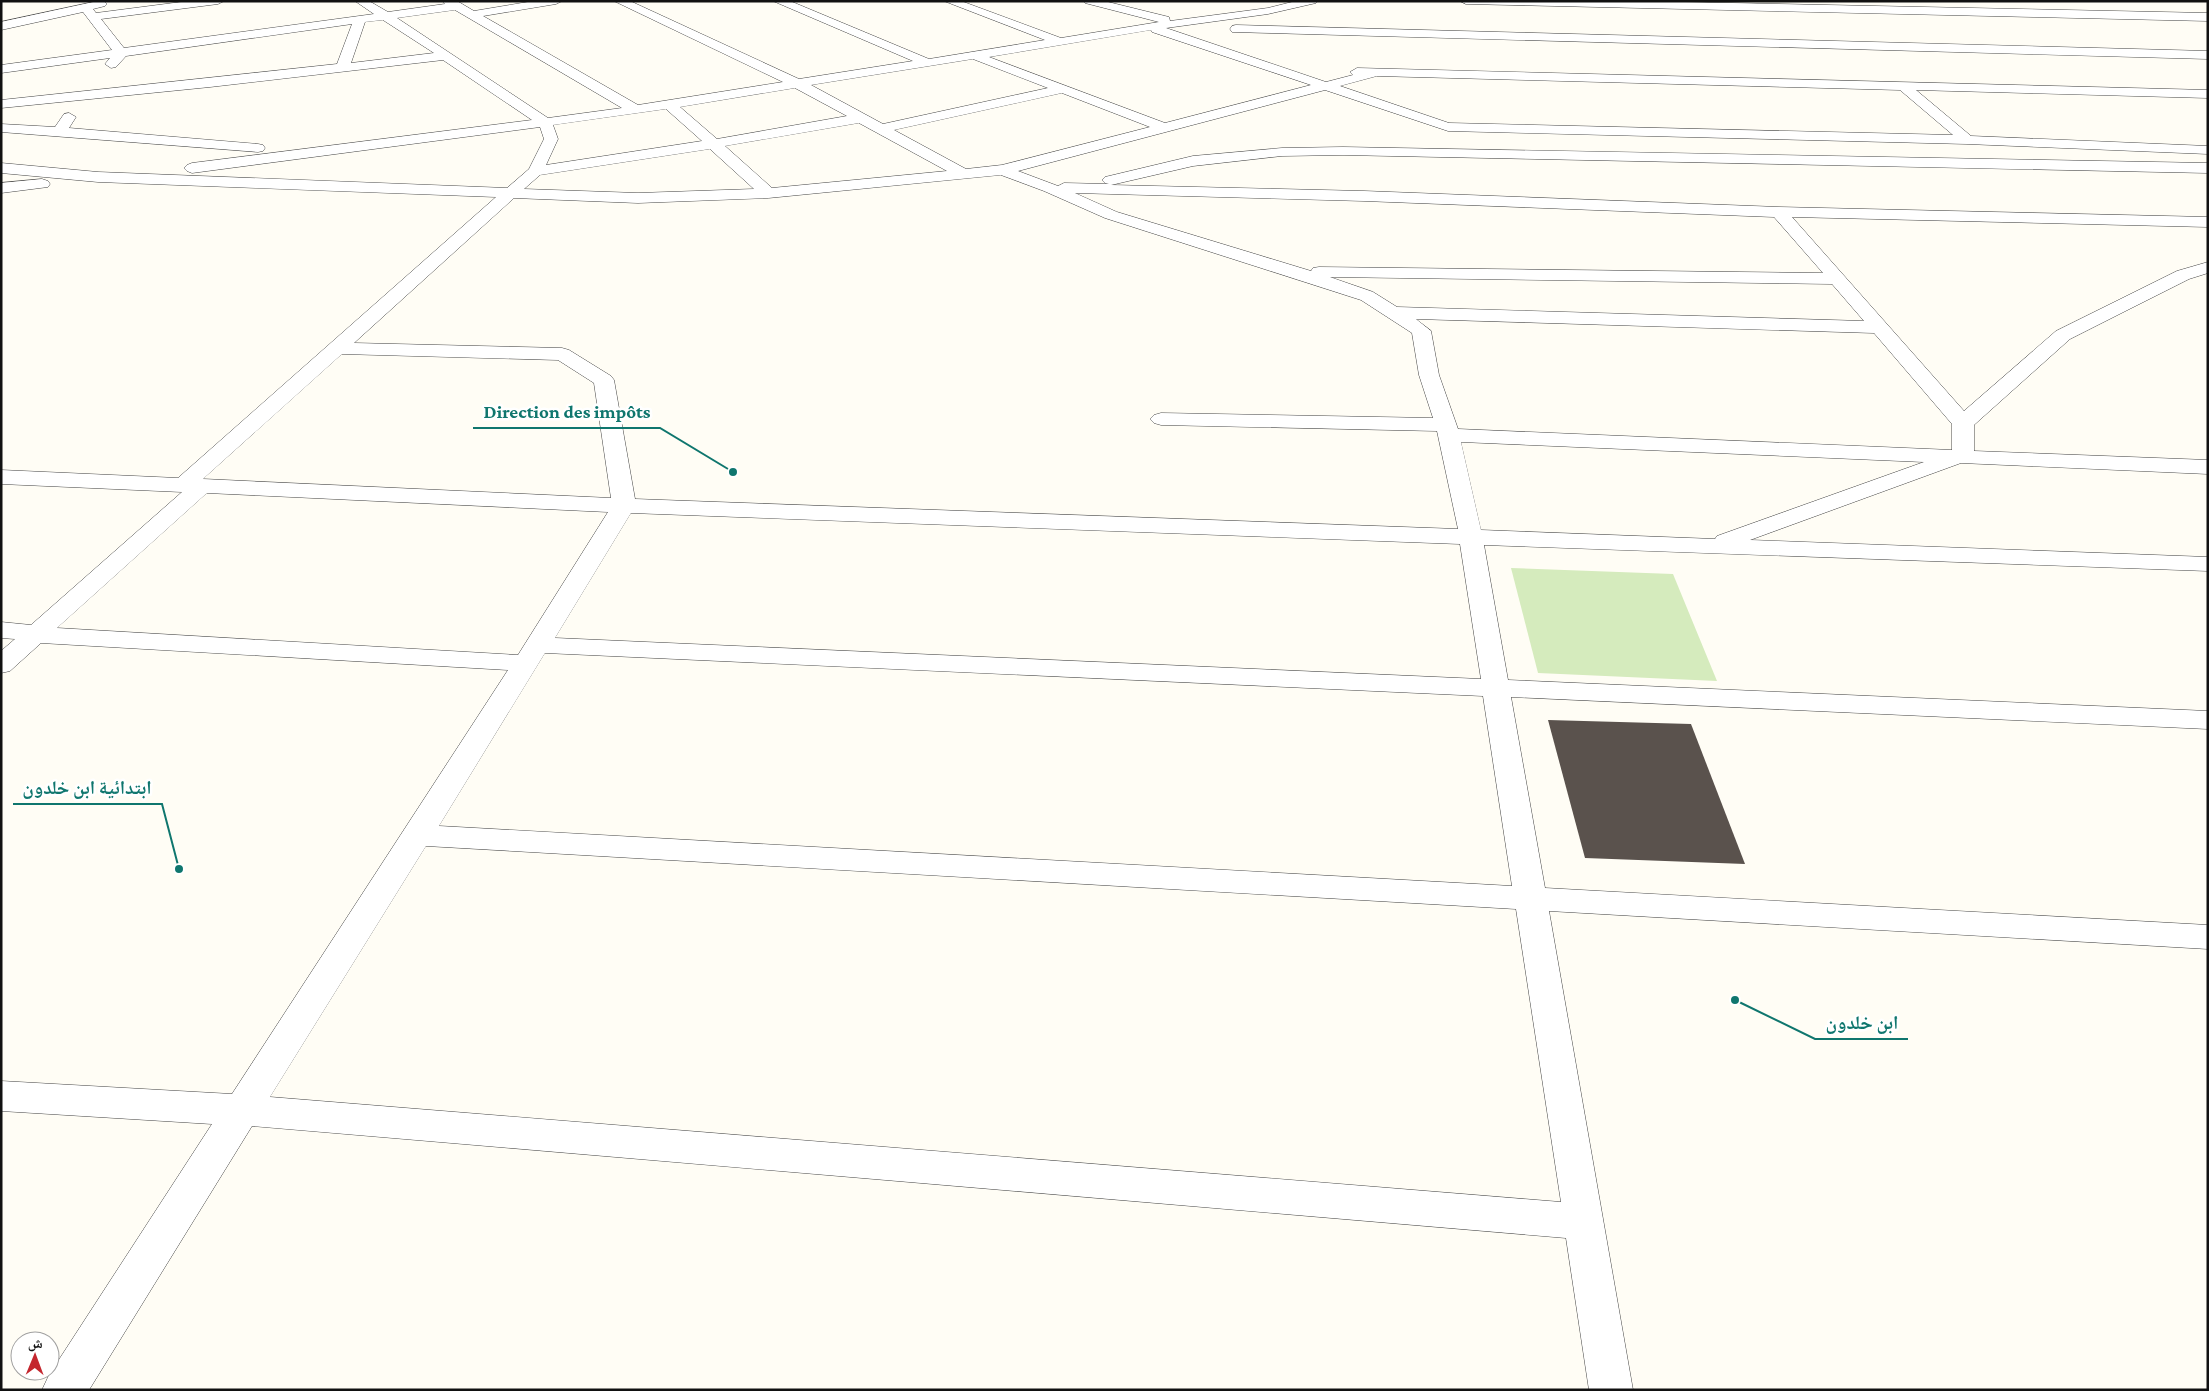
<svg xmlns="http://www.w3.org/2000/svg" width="2209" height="1391" viewBox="0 0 2209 1391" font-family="'Crimson Pro','Noto Naskh Arabic',serif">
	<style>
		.green { fill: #d5ebbd }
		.building { fill: #5a524d }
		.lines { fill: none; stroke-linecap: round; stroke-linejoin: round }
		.minor-casing { stroke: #444; stroke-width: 1 }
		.minor { fill: #fff; fill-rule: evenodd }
		.leader { fill: none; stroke: #0f766e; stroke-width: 2 }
		.callout-dot { fill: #0f766e; stroke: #fff; stroke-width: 2 }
		.callout-label { font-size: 19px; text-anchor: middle; font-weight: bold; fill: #0f766e; stroke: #fff; stroke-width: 5; stroke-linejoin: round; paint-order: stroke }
	</style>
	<rect width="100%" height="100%" fill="#fffdf5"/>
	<!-- green -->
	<path class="green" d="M 1511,568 L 1673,574 L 1717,681 L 1538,673 Z"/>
	<!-- building -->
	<path class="building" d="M 1548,720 L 1691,724 L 1745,864 L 1585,858 Z"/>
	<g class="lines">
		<!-- minor casing -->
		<g class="minor-casing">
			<path id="minor" d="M 98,1 L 105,2 L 107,4 L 105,6 L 93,9 L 96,13 L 189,1 L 224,1 L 218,4 L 101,19 L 124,48 L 374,14 L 355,1 L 369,1 L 388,12 L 445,4 L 442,1 L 457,1 L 474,11 L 534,1 L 562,1 L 556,4 L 483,16 L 638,105 L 783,82 L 614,1 L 630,1 L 799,79 L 913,61 L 773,1 L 790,1 L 929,59 L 1045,40 L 944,1 L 961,1 L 1061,38 L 1159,22 L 1085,3 L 1083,1 L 1104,1 L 1169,17 L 1170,21 L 1268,8 L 1296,1 L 1318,1 L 1316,3 L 1268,14 L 1166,28 L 1326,82 L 1353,75 L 1350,72 L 1357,68 L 2208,90 L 2208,98 L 1916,90 L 1971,136 L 2208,146 L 2208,154 L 1967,144 L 1448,131 L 1325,90 L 1018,171 L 1058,186 L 1064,183 L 1109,184 L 1105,183 L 1102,180 L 1105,177 L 1193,156 L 1282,148 L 1343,147 L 2208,163 L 2208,173 L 1343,155 L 1282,156 L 1193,166 L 1111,185 L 1364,191 L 1779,207 L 2208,217 L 2208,227 L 1792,217 L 1964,411 L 2056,331 L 2177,271 L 2208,262 L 2208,273 L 2189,279 L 2070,339 L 1974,425 L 1974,451 L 2208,460 L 2208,474 L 1961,463 L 1750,540 L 2208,557 L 2208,571 L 1484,545 L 1508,680 L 2208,711 L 2208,729 L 1511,697 L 1545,888 L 2208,925 L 2208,949 L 1549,911 L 1633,1390 L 1589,1390 L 1566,1238 L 252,1126 L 89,1390 L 42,1390 L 49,1375 L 212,1124 L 1,1111 L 1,1081 L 232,1094 L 508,670 L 41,643 L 10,671 L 1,673 L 1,651 L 15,639 L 1,638 L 1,622 L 31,625 L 182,492 L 1,484 L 1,470 L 178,478 L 496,197 L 98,182 L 1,173 L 1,163 L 98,172 L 507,188 L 529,169 L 544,139 L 540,127 L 192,173 L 187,171 L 184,168 L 187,165 L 192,163 L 532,120 L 443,60 L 210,87 L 1,108 L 1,100 L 337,64 L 352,24 L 126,56 L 116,67 L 111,68 L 105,64 L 110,58 L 1,73 L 1,65 L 112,50 L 83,12 L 1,30 L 1,22 ZM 455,10 L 467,17 L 622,108 L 548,118 L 397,18 ZM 383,20 L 434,53 L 351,63 L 365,22 ZM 1151,30 L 1152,32 L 1311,85 L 1165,123 L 989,57 ZM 973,59 L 1048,88 L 883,124 L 811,85 ZM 1377,76 L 1900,90 L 1953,135 L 1449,123 L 1340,86 ZM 795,88 L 847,116 L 717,139 L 680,107 ZM 1062,93 L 1150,127 L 1002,165 L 966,169 L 894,130 ZM 666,109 L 702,141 L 546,165 L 558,139 L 553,125 ZM 859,123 L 947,171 L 772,188 L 725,146 ZM 710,149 L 754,189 L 638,193 L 524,189 L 540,175 ZM 1001,175 L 1044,191 L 1105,218 L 1361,300 L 1412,333 L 1419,375 L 1433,418 L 1161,413 L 1154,415 L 1150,419 L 1154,423 L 1161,425 L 1437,431 L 1458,529 L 635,499 L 614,380 L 611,376 L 569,350 L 562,348 L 354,343 L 514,198 L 638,203 L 768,198 ZM 1075,193 L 1364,201 L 1774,217 L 1823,273 L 1319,267 L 1313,268 L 1311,271 L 1117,212 ZM 1330,277 L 1832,284 L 1864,321 L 1397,307 L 1373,292 ZM 1416,319 L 1874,333 L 1952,424 L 1952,450 L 1458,429 L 1439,375 L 1431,331 ZM 342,354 L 558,360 L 594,383 L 611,498 L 203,479 ZM 1461,442 L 1924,462 L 1717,536 L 1715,539 L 1481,530 ZM 207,493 L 608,512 L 518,655 L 57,628 ZM 631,513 L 1460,544 L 1481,679 L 555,638 ZM 545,653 L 1483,696 L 1512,886 L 439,826 ZM 426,846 L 1516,909 L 1561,1202 L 270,1097 Z
				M 1460,1 L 1637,1 L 2208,13 L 2208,21 L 1466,4 Z
				M 1236,25 L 2208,51 L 2208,59 L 1232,32 L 1230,29 L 1232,26 Z
				M 69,113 L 76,117 L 69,128 L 258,144 L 263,145 L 265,148 L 263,151 L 258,152 L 1,132 L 1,124 L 55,127 L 64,114 Z
				M 42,179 L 48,181 L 50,184 L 48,187 L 1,193 L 1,183 Z"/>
		</g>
		<!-- minor -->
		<use href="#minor" class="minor"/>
	</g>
	<!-- callouts -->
	<path class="leader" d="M733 472L660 428H473M179 869L162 804H13M1735 1000L1815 1039H1908"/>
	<g class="callout-dot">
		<circle cx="733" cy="472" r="5"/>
		<circle cx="179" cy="869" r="5"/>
		<circle cx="1735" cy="1000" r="5"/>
	</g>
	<g class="callout-label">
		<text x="567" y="418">Direction des impôts</text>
		<text x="87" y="794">ابتدائية ابن خلدون</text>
		<text x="1862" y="1029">ابن خلدون</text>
	</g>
	<!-- border -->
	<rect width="2209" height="1391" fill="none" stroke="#111111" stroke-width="5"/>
	<!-- north arrow -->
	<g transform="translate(35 1356) rotate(1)"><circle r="24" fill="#ffffff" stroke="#a0a0a0"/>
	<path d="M0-4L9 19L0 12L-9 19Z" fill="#c4262e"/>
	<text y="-8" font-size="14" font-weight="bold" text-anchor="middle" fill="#111111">ش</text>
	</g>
</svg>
